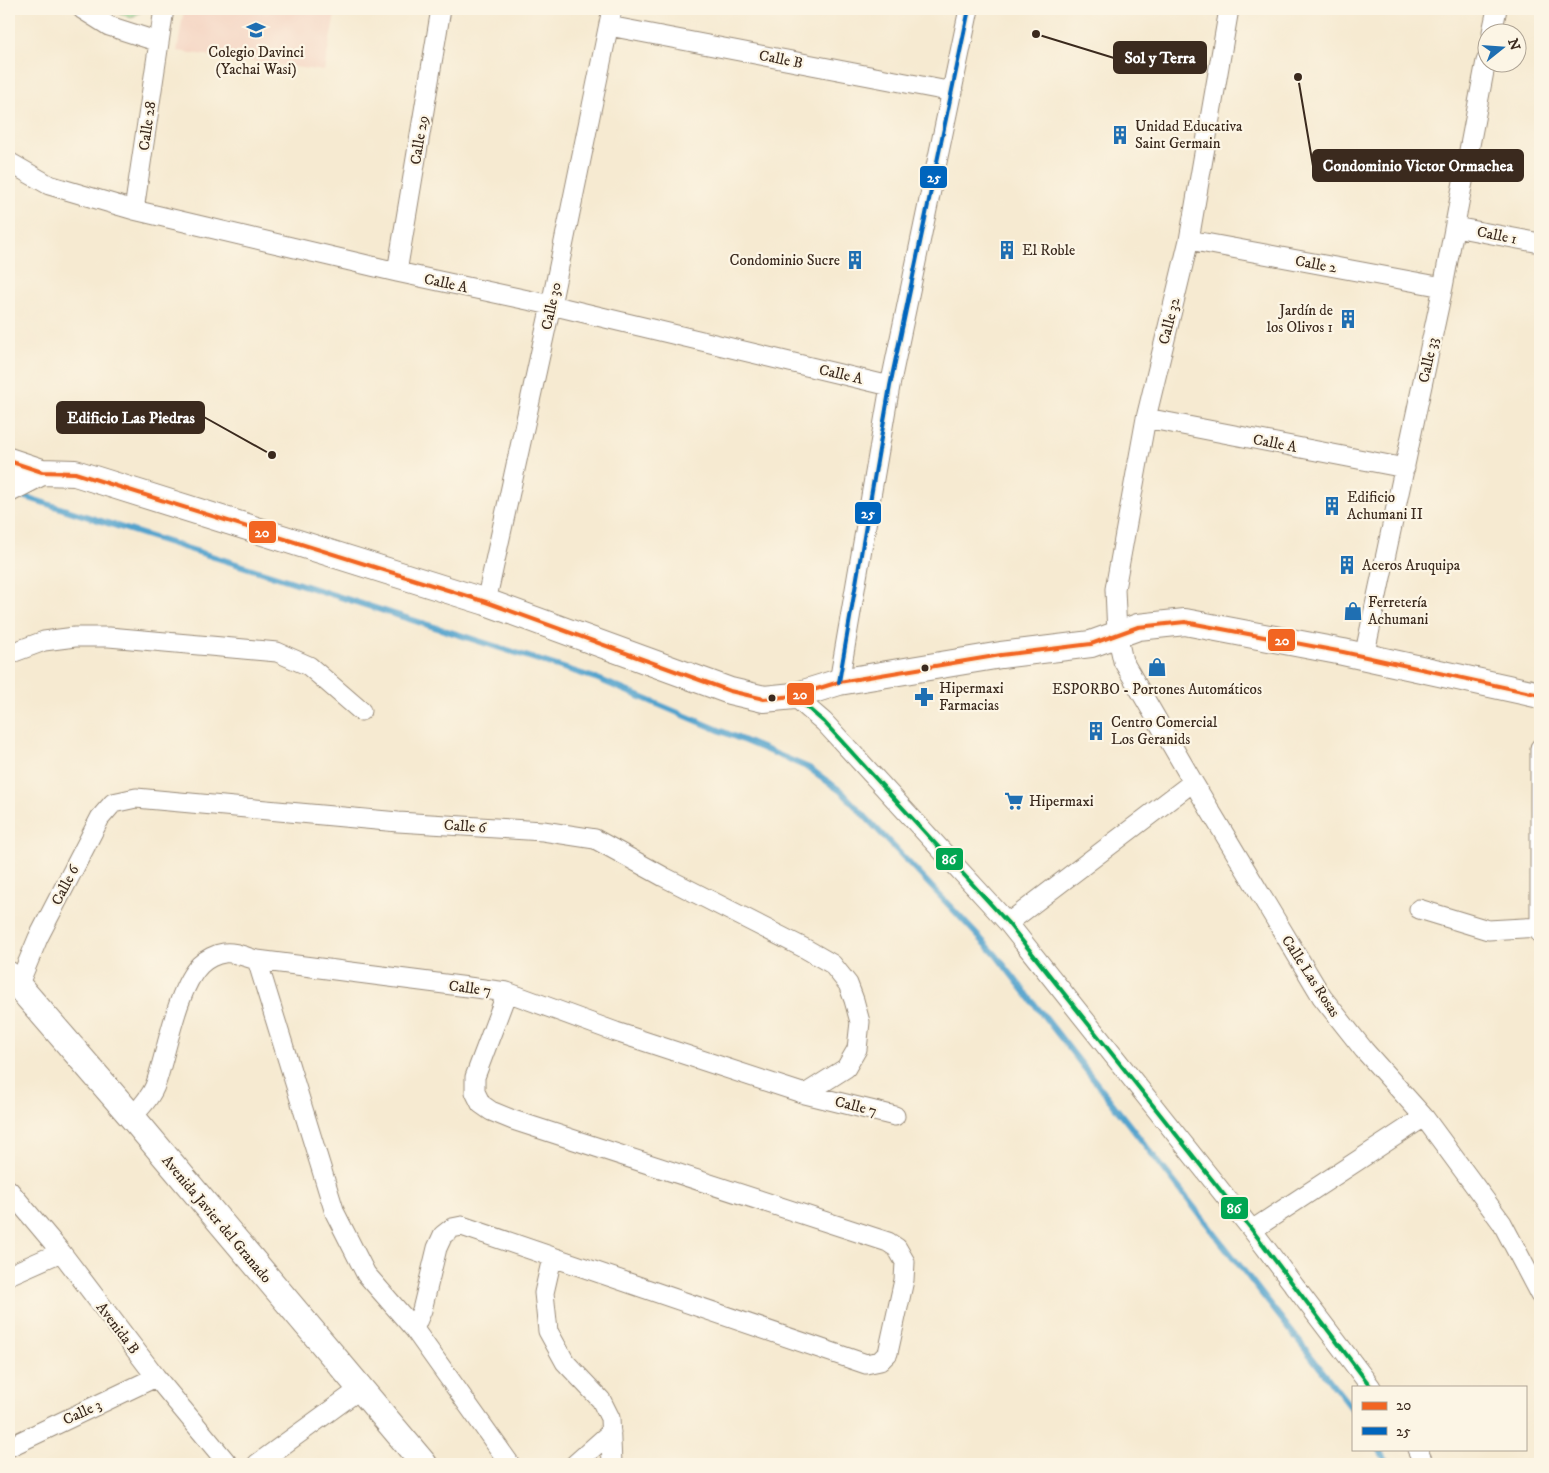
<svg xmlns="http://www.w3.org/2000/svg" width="1549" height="1473" viewBox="0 0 1549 1473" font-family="'IM FELL DW Pica',serif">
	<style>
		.built { fill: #f4d3c1 }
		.green { fill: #8dd38e; stroke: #647e56 }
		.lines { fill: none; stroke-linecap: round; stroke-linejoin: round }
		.stream { stroke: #53a3cd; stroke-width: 6 }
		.street-casing { stroke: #988a78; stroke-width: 21 }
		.secondary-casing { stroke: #988a78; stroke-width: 28 }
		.street { stroke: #fff; stroke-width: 19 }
		.secondary { stroke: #fff; stroke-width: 26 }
		.bus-1-casing { stroke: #fcf5e5; stroke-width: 8 }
		.bus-2-casing { stroke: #fcf5e5; stroke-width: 8 }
		.bus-3-casing { stroke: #fcf5e5; stroke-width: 8 }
		.bus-1 { stroke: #f26522; stroke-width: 4 }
		.bus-2 { stroke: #0065bd; stroke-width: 4 }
		.bus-3 { stroke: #00a651; stroke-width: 4 }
		.bus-dot { fill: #3b2a1e; stroke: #fcf5e5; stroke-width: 2 }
		.labels { text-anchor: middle; stroke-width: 4.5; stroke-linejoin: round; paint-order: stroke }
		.poi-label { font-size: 15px; fill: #3b2a1e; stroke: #fcf5e5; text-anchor: start }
		.street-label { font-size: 15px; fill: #3b2a1e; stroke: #fcf5e5 }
		.leader { fill: none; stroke: #3b2a1e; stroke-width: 2 }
		.callout-dot { fill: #3b2a1e; stroke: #fcf5e5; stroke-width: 2 }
		.callout { fill: #3b2a1e; stroke: #3b2a1e; stroke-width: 2 }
		.callout-label { font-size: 16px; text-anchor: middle; font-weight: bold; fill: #fff }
		.line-badge { stroke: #fcf5e5; stroke-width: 2 }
		.badge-label { font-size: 14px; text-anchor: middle; font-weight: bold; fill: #fff }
	</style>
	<rect width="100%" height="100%" fill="#fcf5e5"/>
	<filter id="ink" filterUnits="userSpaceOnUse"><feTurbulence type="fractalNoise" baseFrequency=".02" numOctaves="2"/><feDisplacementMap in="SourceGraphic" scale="10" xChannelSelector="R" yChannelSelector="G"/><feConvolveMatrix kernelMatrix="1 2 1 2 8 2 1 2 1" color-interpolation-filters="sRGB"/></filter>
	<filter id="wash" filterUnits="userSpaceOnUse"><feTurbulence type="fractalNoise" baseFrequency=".0096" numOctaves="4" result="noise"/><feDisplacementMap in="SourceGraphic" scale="20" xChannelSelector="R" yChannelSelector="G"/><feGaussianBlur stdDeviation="1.12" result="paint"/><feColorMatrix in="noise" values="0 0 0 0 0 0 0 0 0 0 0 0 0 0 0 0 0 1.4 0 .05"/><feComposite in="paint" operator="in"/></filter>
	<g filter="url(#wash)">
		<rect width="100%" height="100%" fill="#f6ead1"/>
		<!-- built -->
		<path class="built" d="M 184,9 L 336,9 L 324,71 L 177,51 Z"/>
		<!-- green -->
		<path class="green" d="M 110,9 L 146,9 L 131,18 Z"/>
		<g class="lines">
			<!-- stream -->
			<path class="stream" d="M 16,494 L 598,679 L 809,768 L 842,792 L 996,955 L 1353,1410
				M 1379,1449 L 1388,1464"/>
		</g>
	</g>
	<g filter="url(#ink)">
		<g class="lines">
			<!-- street casing -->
			<g class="street-casing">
				<path id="street" d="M 82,9 L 109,26 L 159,42
					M 1229,9 L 1189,240 L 1146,418 L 1115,589 L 1117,634 L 1123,661 L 1193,782 L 1322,997 L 1364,1050 L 1424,1117 L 1502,1223 L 1540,1295
					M 609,26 L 953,92
					M 1492,32 L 1497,9
					M 9,162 L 49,185 L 134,210 L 397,272 L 551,305 L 890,386
					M 134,210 L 164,9
					M 1455,227 L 1540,243
					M 1189,240 L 1443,287
					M 397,272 L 441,9
					M 1146,418 L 1405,468
					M 486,602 L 551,305 L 612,9
					M 9,654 L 44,641 L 75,637 L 109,637 L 277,652 L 309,666 L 361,711
					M 1364,657 L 1443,287 L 1486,61
					M 839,682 L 890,386 L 969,9
					M 794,696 L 824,722 L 1008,923 L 1252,1230 L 1371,1387
					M 1540,748 L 1540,933
					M 1419,909 L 1488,930 L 1540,927
					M 1008,923 L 1193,782
					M 257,960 L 335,1213 L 366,1274 L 414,1329 L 510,1464
					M 18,986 L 38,938 L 100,818 L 113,803 L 136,798 L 398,822 L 543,831 L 595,839 L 664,877 L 806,949 L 832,964 L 848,984 L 854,1000 L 860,1022 L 857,1049 L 846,1068 L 805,1094
					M 132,1117 C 141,1107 152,1096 156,1083 C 167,1051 177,988 200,965 C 206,959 216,954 224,953 C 233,951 248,958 257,960 L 507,992 L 616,1032 L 805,1094 L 895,1116
					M 9,1190 L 61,1252 L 156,1377 L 228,1464
					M 1252,1230 L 1424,1117
					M 552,1258 L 544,1293 L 548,1331 L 565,1362 L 601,1400 L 610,1418 L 612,1464
					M 9,1275 L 61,1252
					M 414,1329 L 422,1310 L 437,1248 L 443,1235 L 452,1228 L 462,1226 L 866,1364 L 880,1361 L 888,1353 L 904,1280 L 905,1262 L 897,1248 L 888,1242 L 513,1120 L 491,1111 L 481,1104 L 475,1092 L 475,1077 L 507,992
					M 9,1447 L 156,1377
					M 1417,1449 L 1424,1464
					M 257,1464 L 360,1389
					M 575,1464 L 611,1432"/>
			</g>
			<!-- secondary casing -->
			<g class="secondary-casing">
				<path id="secondary" d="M 9,461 L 42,472 L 75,473 L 486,602 L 730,691 L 764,699 L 794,696 L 839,682 L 1001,655 L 1091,644 L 1138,627 L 1185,622 L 1343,652 L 1540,695
					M 9,489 L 42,472
					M 9,975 L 132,1117 L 424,1464"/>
			</g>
			<!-- street -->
			<use href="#street" class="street"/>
			<!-- secondary -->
			<use href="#secondary" class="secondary"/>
			<!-- bus-1 casing -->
			<g class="bus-1-casing">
				<path id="bus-1" d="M 9,461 L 42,472 L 75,473 L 486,602 L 730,691 L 764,699 L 794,696 L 839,682 L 1001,655 L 1091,644 L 1138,627 L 1185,622 L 1343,652 L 1540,695"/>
			</g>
			<!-- bus-2 casing -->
			<g class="bus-2-casing">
				<path id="bus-2" d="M 839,682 L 890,386 L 969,9"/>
			</g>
			<!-- bus-3 casing -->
			<g class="bus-3-casing">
				<path id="bus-3" d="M 794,696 L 824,722 L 1008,923 L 1252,1230 L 1371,1387"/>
			</g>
			<!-- bus-1 -->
			<use href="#bus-1" class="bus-1"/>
			<!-- bus-2 -->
			<use href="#bus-2" class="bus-2"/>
			<!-- bus-3 -->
			<use href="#bus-3" class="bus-3"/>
		</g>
	</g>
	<!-- icons -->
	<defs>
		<g id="school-bare" transform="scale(1.5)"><path d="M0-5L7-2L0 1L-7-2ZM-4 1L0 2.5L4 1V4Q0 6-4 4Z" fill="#1f6fb2" stroke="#fcf5e5" stroke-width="2.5" paint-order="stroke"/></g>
		<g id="building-bare" transform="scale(1.5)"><path d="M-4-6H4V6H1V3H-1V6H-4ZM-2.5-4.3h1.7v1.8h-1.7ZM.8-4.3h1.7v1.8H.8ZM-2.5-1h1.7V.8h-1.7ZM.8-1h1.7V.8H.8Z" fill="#1f6fb2" stroke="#fcf5e5" stroke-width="2.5" paint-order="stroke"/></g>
		<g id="shop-bare" transform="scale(1.5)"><path d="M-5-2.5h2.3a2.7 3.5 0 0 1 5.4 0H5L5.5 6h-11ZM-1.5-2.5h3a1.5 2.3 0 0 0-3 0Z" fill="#1f6fb2" stroke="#fcf5e5" stroke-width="2.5" paint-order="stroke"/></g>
		<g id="pharmacy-bare" transform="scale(1.5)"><path d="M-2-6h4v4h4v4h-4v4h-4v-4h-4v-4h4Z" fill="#1f6fb2" stroke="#fcf5e5" stroke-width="2.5" paint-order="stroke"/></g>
		<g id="supermarket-bare" transform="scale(1.5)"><path d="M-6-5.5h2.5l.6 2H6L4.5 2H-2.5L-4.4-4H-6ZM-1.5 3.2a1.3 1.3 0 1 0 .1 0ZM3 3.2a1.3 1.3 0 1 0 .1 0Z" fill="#1f6fb2" stroke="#fcf5e5" stroke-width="2.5" paint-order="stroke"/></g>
	</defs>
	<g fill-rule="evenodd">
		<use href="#school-bare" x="256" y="30"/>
		<use href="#building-bare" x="1120" y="135"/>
		<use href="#building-bare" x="1007" y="250"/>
		<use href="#building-bare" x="855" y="260"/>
		<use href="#building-bare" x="1348" y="319"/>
		<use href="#building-bare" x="1332" y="506"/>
		<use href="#building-bare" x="1347" y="565"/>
		<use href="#shop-bare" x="1353" y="611"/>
		<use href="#shop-bare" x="1157" y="667"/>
		<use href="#pharmacy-bare" x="924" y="697"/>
		<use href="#building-bare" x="1096" y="731"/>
		<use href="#supermarket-bare" x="1014" y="801"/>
	</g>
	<!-- markers -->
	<g class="bus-dot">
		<circle cx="925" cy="668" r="4.5"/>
		<circle cx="772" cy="698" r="4.5"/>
	</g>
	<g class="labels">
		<!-- poi labels -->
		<g class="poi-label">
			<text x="256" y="57" text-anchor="middle">Colegio Davinci<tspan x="256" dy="17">(Yachai Wasi)</tspan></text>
			<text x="1135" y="131">Unidad Educativa<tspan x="1135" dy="17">Saint Germain</tspan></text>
			<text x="1022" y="255">El Roble</text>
			<text x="840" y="265" text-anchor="end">Condominio Sucre</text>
			<text x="1333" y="315" text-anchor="end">Jardín de<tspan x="1333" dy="17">los Olivos 1</tspan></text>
			<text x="1347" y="502">Edificio<tspan x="1347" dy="17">Achumani II</tspan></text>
			<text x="1362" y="570">Aceros Aruquipa</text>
			<text x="1368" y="607">Ferretería<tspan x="1368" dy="17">Achumani</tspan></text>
			<text x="939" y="693">Hipermaxi<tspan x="939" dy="17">Farmacias</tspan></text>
			<text x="1157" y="694" text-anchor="middle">ESPORBO - Portones Automáticos</text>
			<text x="1111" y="727">Centro Comercial<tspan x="1111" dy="17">Los Geranids</tspan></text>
			<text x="1029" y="806">Hipermaxi</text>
		</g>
		<!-- street labels -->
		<g class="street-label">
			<text transform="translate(781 59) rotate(11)" y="5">Calle B</text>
			<text transform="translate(147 126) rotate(-82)" y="5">Calle 28</text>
			<text transform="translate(419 140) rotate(-81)" y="5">Calle 29</text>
			<text transform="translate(1497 235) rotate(11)" y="5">Calle 1</text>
			<text transform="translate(1316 264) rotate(10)" y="5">Calle 2</text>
			<text transform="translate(446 283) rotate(12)" y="5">Calle A</text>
			<text transform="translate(551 306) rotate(-78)" y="5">Calle 30</text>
			<text transform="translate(1169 321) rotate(-76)" y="5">Calle 32</text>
			<text transform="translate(1428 360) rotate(-78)" y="5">Calle 33</text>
			<text transform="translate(841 374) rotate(13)" y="5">Calle A</text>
			<text transform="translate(1275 443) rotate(11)" y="5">Calle A</text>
			<text transform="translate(465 826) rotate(4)" y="5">Calle 6</text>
			<text transform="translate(65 885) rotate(-63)" y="5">Calle 6</text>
			<text transform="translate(1311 976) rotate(57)" y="5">Calle Las Rosas</text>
			<text transform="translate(470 988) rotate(7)" y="5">Calle 7</text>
			<text transform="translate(856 1106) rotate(14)" y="5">Calle 7</text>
			<text transform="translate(217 1219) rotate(50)" y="5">Avenida Javier del Granado</text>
			<text transform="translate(118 1328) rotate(53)" y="5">Avenida B</text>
			<text transform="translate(82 1412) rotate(-25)" y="5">Calle 3</text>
		</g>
	</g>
	<!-- callouts -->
	<path class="leader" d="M1036 34L1114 58M1298 77L1313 166M272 455L204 417"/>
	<g class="callout-dot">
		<circle cx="1036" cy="34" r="5"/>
		<circle cx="1298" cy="77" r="5"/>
		<circle cx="272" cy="455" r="5"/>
	</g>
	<g class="callout">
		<rect x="1114" y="42" width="92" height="31" rx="5"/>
		<rect x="1313" y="150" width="210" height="31" rx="5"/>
		<rect x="57" y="402" width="147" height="31" rx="5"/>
	</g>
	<g class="callout-label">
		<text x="1160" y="63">Sol y Terra</text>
		<text x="1418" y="171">Condominio Victor Ormachea</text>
		<text x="131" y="423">Edificio Las Piedras</text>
	</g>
	<g class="line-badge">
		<rect x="919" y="165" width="29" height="24" rx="5" fill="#0065bd"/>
		<rect x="854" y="501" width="28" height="24" rx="5" fill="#0065bd"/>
		<rect x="248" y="520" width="29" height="24" rx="5" fill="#f26522"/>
		<rect x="1267" y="628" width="29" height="24" rx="5" fill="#f26522"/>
		<rect x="786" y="682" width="29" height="24" rx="5" fill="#f26522"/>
		<rect x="935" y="847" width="29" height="24" rx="5" fill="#00a651"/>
		<rect x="1220" y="1196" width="29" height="24" rx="5" fill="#00a651"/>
	</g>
	<g class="badge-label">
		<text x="934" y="182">25</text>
		<text x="868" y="518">25</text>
		<text x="262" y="537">20</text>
		<text x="1282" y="645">20</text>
		<text x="800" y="699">20</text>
		<text x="949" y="864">86</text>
		<text x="1234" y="1213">86</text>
	</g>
	<!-- margin -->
	<rect width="1549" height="1473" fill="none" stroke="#fcf5e5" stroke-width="30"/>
	<!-- legend -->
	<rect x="1352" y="1386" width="175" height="65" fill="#fcf5e5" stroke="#afa495"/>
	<rect x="1362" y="1402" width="25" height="8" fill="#f26522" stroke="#afa495"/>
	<text x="1396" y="1410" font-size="15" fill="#3b2a1e">20</text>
	<rect x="1362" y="1427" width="25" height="8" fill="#0065bd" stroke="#afa495"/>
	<text x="1396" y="1436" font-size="15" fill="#3b2a1e">25</text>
	<!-- north arrow -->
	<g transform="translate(1502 48) rotate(73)"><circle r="24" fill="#fcf5e5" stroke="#afa495"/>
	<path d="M0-4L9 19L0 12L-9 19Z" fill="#1f6fb2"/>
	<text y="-8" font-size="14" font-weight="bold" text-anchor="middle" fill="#3b2a1e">N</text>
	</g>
</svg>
